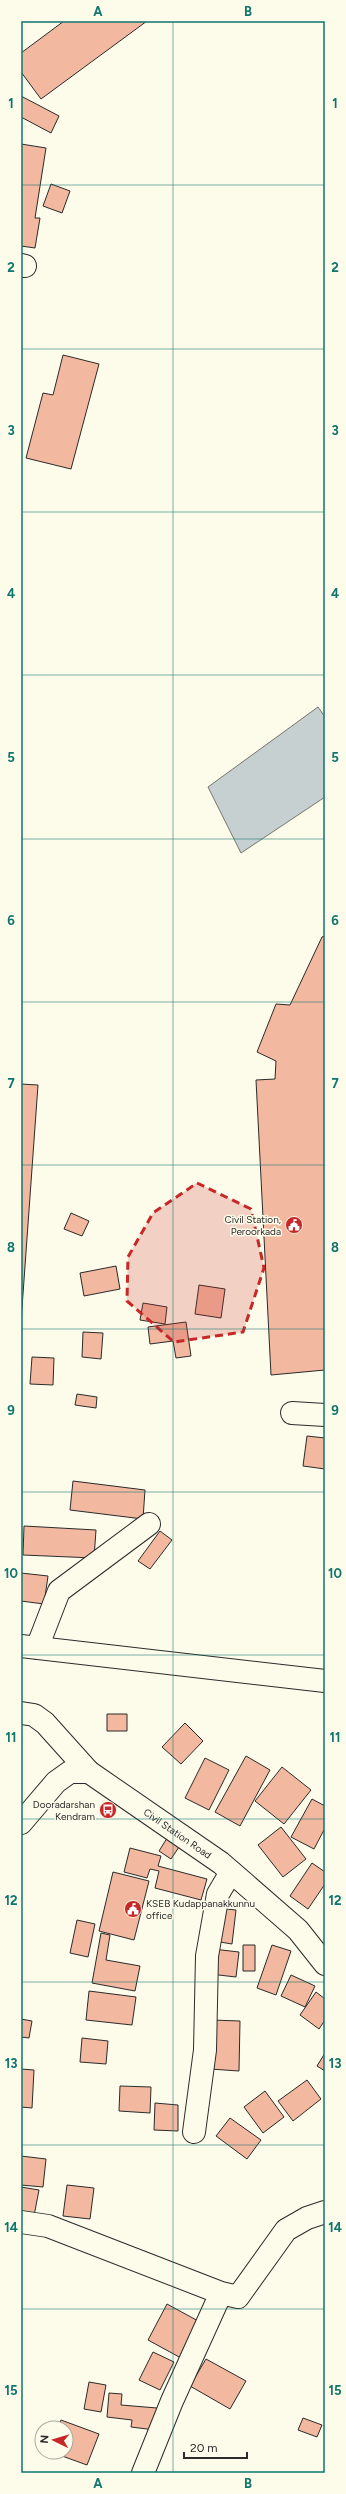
<svg xmlns="http://www.w3.org/2000/svg" width="346" height="2494" viewBox="0 0 346 2494" font-family="Figtree,sans-serif">
	<style>
		.water { fill: #c7d0d0; stroke: #74746e }
		.building { fill: #f2b8a0; stroke: #2b2b2b }
		.lines { fill: none; stroke-linecap: round; stroke-linejoin: round }
		.minor-casing { stroke: #2b2b2b; stroke-width: 24 }
		.major-casing { stroke: #2b2b2b; stroke-width: 24 }
		.minor { stroke: #fdfbea; stroke-width: 22 }
		.major { stroke: #fdfbea; stroke-width: 22 }
		.marked { fill: #c62828; fill-opacity: 0.2; stroke: #c62828; stroke-width: 3; stroke-dasharray: 8 5; stroke-linejoin: round }
		.grid { fill: none; stroke: #0f766e; stroke-width: 1; stroke-opacity: 0.55 }
		.labels { text-anchor: middle; stroke-width: 3; stroke-linejoin: round; paint-order: stroke }
		.poi-label { font-size: 10px; fill: #2b2b2b; stroke: #fdfbea; text-anchor: end }
		.street-label { font-size: 10px; fill: #2b2b2b; stroke: #fdfbea }
		.neatline { fill: none; stroke: #0f766e; stroke-width: 1.5 }
		.grid-label { font-size: 13px; text-anchor: middle; font-weight: bold; fill: #0f766e }
	</style>
	<rect width="100%" height="100%" fill="#fdfbea"/>
	<!-- water -->
	<path class="water" d="M 318,707 L 325,717 L 325,797 L 241,853 L 208,787 Z"/>
	<!-- building -->
	<path class="building" d="M 64,21 L 147,21 L 41,99 L 21,72 L 21,53 Z
		M 21,96 L 59,116 L 51,133 L 21,117 Z
		M 21,144 L 46,148 L 35,218 L 40,218 L 35,248 L 21,246 Z
		M 51,184 L 70,191 L 62,213 L 43,206 Z
		M 63,355 L 99,364 L 71,469 L 26,458 L 43,393 L 53,395 Z
		M 325,936 L 325,1370 L 271,1375 L 256,1080 L 275,1079 L 276,1061 L 257,1052 L 276,1004 L 290,1005 L 322,937 Z
		M 21,1084 L 38,1085 L 21,1322 Z
		M 71,1213 L 89,1221 L 82,1236 L 64,1229 Z
		M 116,1266 L 120,1289 L 84,1296 L 80,1273 Z
		M 199,1285 L 225,1289 L 221,1318 L 195,1314 Z
		M 143,1303 L 167,1307 L 165,1324 L 140,1320 Z
		M 186,1322 L 191,1356 L 176,1358 L 173,1341 L 150,1344 L 148,1327 Z
		M 83,1332 L 103,1333 L 101,1359 L 82,1357 Z
		M 32,1357 L 54,1358 L 53,1385 L 30,1384 Z
		M 77,1394 L 97,1397 L 96,1408 L 75,1405 Z
		M 325,1434 L 325,1469 L 303,1466 L 307,1436 L 325,1438 Z
		M 73,1481 L 145,1490 L 143,1519 L 70,1510 Z
		M 24,1526 L 96,1530 L 94,1558 L 23,1555 Z
		M 160,1531 L 172,1540 L 150,1569 L 138,1561 Z
		M 21,1573 L 48,1576 L 44,1604 L 21,1601 Z
		M 107,1714 L 127,1714 L 127,1731 L 107,1731 Z
		M 185,1723 L 203,1741 L 181,1764 L 162,1747 Z
		M 246,1756 L 270,1770 L 240,1826 L 215,1812 Z
		M 205,1758 L 229,1770 L 209,1810 L 185,1798 Z
		M 282,1767 L 311,1790 L 284,1824 L 255,1801 Z
		M 312,1799 L 325,1806 L 325,1828 L 314,1849 L 291,1837 Z
		M 281,1827 L 306,1859 L 283,1877 L 258,1845 Z
		M 169,1835 L 181,1844 L 171,1859 L 159,1851 Z
		M 130,1848 L 161,1856 L 158,1866 L 207,1879 L 201,1900 L 155,1888 L 159,1871 L 150,1869 L 147,1878 L 124,1872 Z
		M 312,1863 L 325,1872 L 325,1884 L 308,1909 L 290,1896 Z
		M 113,1872 L 149,1881 L 134,1940 L 99,1931 Z
		M 218,1908 L 236,1910 L 232,1944 L 214,1941 Z
		M 77,1920 L 95,1924 L 88,1957 L 70,1953 Z
		M 101,1933 L 110,1935 L 106,1960 L 140,1966 L 135,1991 L 92,1983 Z
		M 243,1945 L 255,1945 L 255,1971 L 243,1971 Z
		M 272,1945 L 291,1951 L 276,1995 L 257,1988 Z
		M 213,1949 L 239,1952 L 236,1977 L 210,1974 Z
		M 291,1975 L 315,1986 L 305,2007 L 281,1996 Z
		M 89,1991 L 136,1997 L 132,2025 L 86,2020 Z
		M 316,1992 L 325,1999 L 325,2020 L 319,2029 L 300,2015 Z
		M 21,2019 L 32,2021 L 29,2038 L 21,2037 Z
		M 212,2020 L 240,2021 L 239,2071 L 210,2069 Z
		M 82,2038 L 108,2041 L 106,2064 L 80,2062 Z
		M 325,2053 L 325,2071 L 317,2066 Z
		M 21,2069 L 34,2070 L 32,2108 L 21,2107 Z
		M 307,2080 L 321,2099 L 293,2121 L 278,2101 Z
		M 120,2086 L 151,2087 L 150,2113 L 119,2111 Z
		M 265,2091 L 284,2117 L 263,2133 L 244,2107 Z
		M 155,2103 L 178,2105 L 178,2131 L 154,2130 Z
		M 230,2118 L 261,2140 L 247,2159 L 216,2136 Z
		M 21,2156 L 46,2159 L 43,2187 L 21,2185 Z
		M 67,2185 L 94,2188 L 90,2219 L 63,2216 Z
		M 21,2187 L 39,2190 L 33,2221 L 21,2219 Z
		M 167,2304 L 200,2322 L 181,2358 L 148,2340 Z
		M 153,2352 L 174,2362 L 160,2390 L 139,2380 Z
		M 206,2359 L 246,2381 L 230,2409 L 190,2386 Z
		M 89,2382 L 106,2385 L 101,2412 L 84,2409 Z
		M 109,2393 L 122,2394 L 121,2405 L 157,2408 L 155,2430 L 131,2427 L 132,2420 L 107,2417 Z
		M 303,2418 L 322,2425 L 317,2437 L 298,2430 Z
		M 61,2420 L 99,2434 L 87,2465 L 51,2452 L 66,2452 L 66,2428 L 58,2428 Z"/>
	<g class="lines">
		<!-- minor casing -->
		<g class="minor-casing">
			<path id="minor" d="M 21,265 L 25,266
				M 292,1413 L 325,1415
				M 21,1646 L 325,1681
				M 37,1648 L 59,1591 L 149,1524
				M 21,1713 L 34,1715 L 45,1723 L 89,1772
				M 194,2132 L 205,2050 L 207,1956 L 218,1894 L 231,1872
				M 21,2222 L 48,2226 L 221,2293 L 238,2297 L 286,2230 L 307,2218 L 325,2212
				M 143,2473 L 172,2401 L 221,2293"/>
		</g>
		<!-- major casing -->
		<g class="major-casing">
			<g id="major">
				<path id="s1" d="M 21,1823 L 56,1782 L 70,1772 L 89,1772 L 221,1863 L 298,1930 L 325,1964"/>
			</g>
		</g>
		<!-- minor -->
		<use href="#minor" class="minor"/>
		<!-- major -->
		<use href="#major" class="major"/>
	</g>
	<!-- marked area -->
	<path class="marked" d="M 197,1183 L 251,1209 L 264,1268 L 243,1332 L 174,1342 L 127,1301 L 128,1257 L 153,1213 Z"/>
	<!-- grid -->
	<path class="grid" d="M 173,21 L 173,2473M 21,185 L 325,185M 21,349 L 325,349M 21,512 L 325,512M 21,675 L 325,675M 21,839 L 325,839M 21,1002 L 325,1002M 21,1165 L 325,1165M 21,1329 L 325,1329M 21,1492 L 325,1492M 21,1655 L 325,1655M 21,1819 L 325,1819M 21,1982 L 325,1982M 21,2145 L 325,2145M 21,2309 L 325,2309"/>
	<!-- icons -->
	<defs>
		<g id="civic-disc" transform="scale(0.9)"><circle r="9.5" fill="#c62828" stroke="#fdfbea"/><path d="M-.6-6.5H3V-4.5H.6V-3L4-1V1h2V6H-6V1h2V-1L-.6-3ZM-1.2 2.5V6h2.4V2.5Z" fill="#fff"/></g>
		<g id="bus-disc" transform="scale(0.9)"><circle r="9.5" fill="#c62828" stroke="#fdfbea"/><path d="M-5-6H5V4H4V6H2V4H-2V6H-4V4H-5ZM-3.5-4V0h7V-4ZM-3.5 1.2v1.5H-2V1.2ZM2 1.2v1.5H3.5V1.2Z" fill="#fff"/></g>
	</defs>
	<g fill-rule="evenodd">
		<use href="#civic-disc" x="294" y="1225"/>
		<use href="#bus-disc" x="108" y="1810"/>
		<use href="#civic-disc" x="133" y="1909"/>
	</g>
	<g class="labels">
		<!-- poi labels -->
		<g class="poi-label">
			<text x="281" y="1223">Civil Station,<tspan x="281" dy="12">Peroorkada</tspan></text>
			<text x="95" y="1808">Dooradarshan<tspan x="95" dy="12">Kendram</tspan></text>
			<text x="146" y="1907" text-anchor="start">KSEB Kudappanakkunnu<tspan x="146" dy="12">office</tspan></text>
		</g>
		<!-- street labels -->
		<g class="street-label">
			<text dy="4" stroke="none"><textPath href="#s1" startOffset="198">Civil Station Road</textPath></text>
		</g>
	</g>
	<!-- border -->
	<rect width="346" height="2494" fill="none" stroke="#fdfbea" stroke-width="44"/>
	<!-- north arrow -->
	<g transform="translate(54 2440) rotate(275)"><circle r="19" fill="#fdfbea" stroke="#a9a89e"/>
	<path d="M0-3L7 15L0 10L-7 15Z" fill="#c62828"/>
	<text y="-6" font-size="11" font-weight="bold" text-anchor="middle" fill="#2b2b2b">N</text>
	</g>
	<!-- scale -->
	<path d="M184 2452v6h63v-6" fill="none" stroke="#2b2b2b" stroke-width="2"/>
	<text x="190" y="2452" font-size="12" fill="#2b2b2b" stroke="#fdfbea" stroke-width="3" paint-order="stroke">20 m</text>
	<rect x="22" y="22" width="302" height="2450" class="neatline"/>
	<g class="grid-label">
		<text x="98" y="16">A</text>
		<text x="248" y="16">B</text>
		<text x="11" y="108">1</text>
		<text x="335" y="108">1</text>
		<text x="11" y="272">2</text>
		<text x="335" y="272">2</text>
		<text x="11" y="435">3</text>
		<text x="335" y="435">3</text>
		<text x="11" y="598">4</text>
		<text x="335" y="598">4</text>
		<text x="11" y="762">5</text>
		<text x="335" y="762">5</text>
		<text x="11" y="925">6</text>
		<text x="335" y="925">6</text>
		<text x="11" y="1088">7</text>
		<text x="335" y="1088">7</text>
		<text x="11" y="1252">8</text>
		<text x="335" y="1252">8</text>
		<text x="11" y="1415">9</text>
		<text x="335" y="1415">9</text>
		<text x="11" y="1578">10</text>
		<text x="335" y="1578">10</text>
		<text x="11" y="1742">11</text>
		<text x="335" y="1742">11</text>
		<text x="11" y="1905">12</text>
		<text x="335" y="1905">12</text>
		<text x="11" y="2068">13</text>
		<text x="335" y="2068">13</text>
		<text x="11" y="2232">14</text>
		<text x="335" y="2232">14</text>
		<text x="11" y="2395">15</text>
		<text x="335" y="2395">15</text>
		<text x="98" y="2488">A</text>
		<text x="248" y="2488">B</text>
	</g>
</svg>
